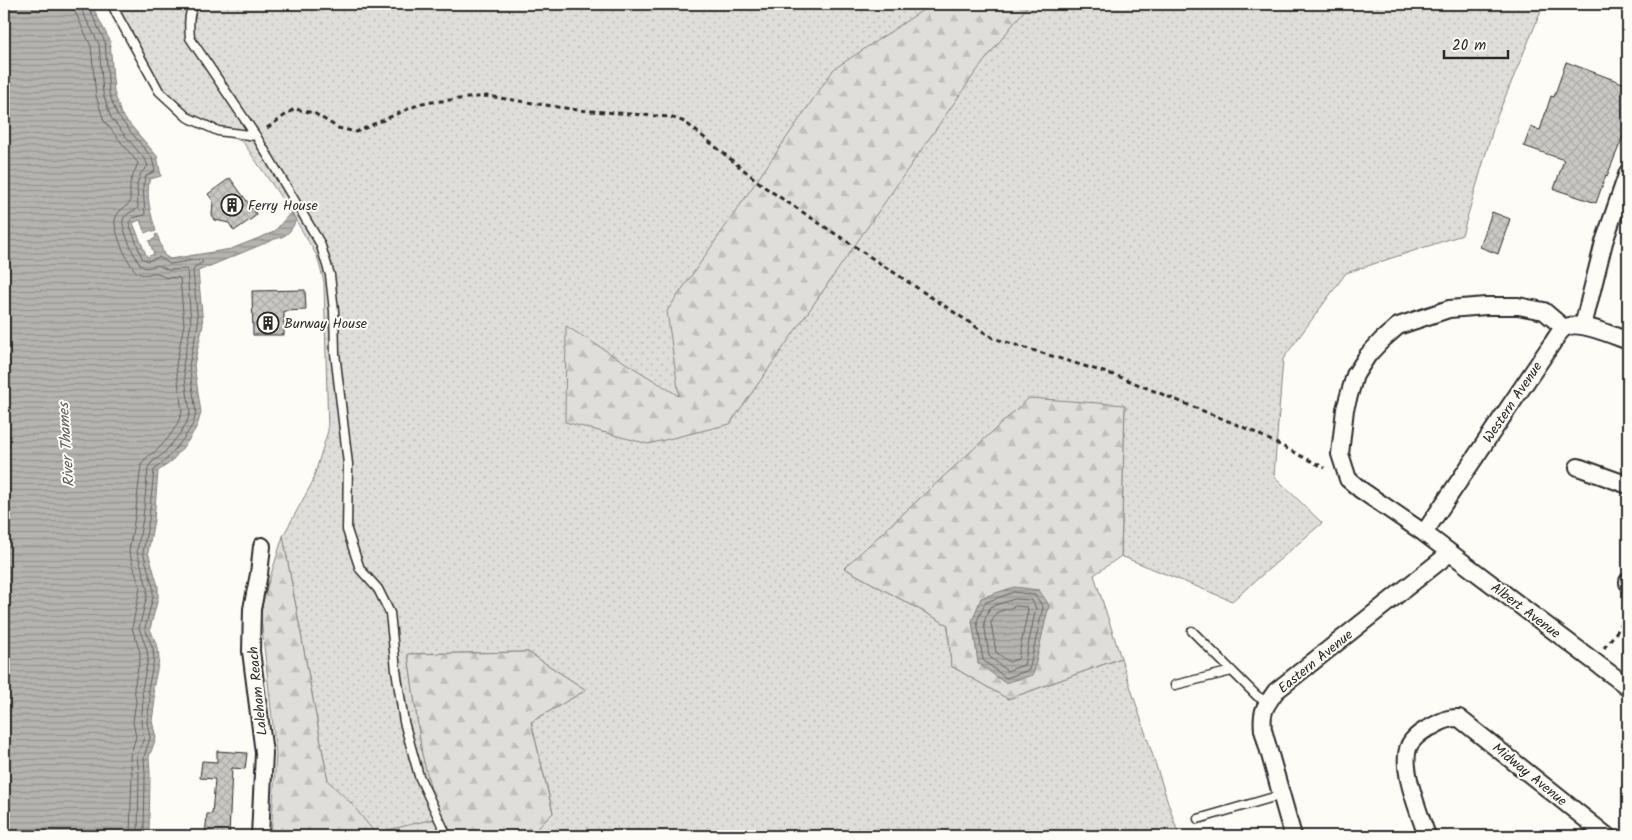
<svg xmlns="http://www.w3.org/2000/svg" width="1632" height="840" viewBox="0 0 1632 840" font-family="Kalam,sans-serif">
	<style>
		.grass { fill: url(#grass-dots); stroke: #858482 }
		.forest { fill: url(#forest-firs); stroke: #858482 }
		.water { fill: url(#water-rules); stroke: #7e7d7b }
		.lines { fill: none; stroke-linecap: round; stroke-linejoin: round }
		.shore { stroke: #626261; stroke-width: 1 }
		.building { fill: url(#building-cross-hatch); stroke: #2b2b2b }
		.service-casing { stroke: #2b2b2b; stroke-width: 11 }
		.minor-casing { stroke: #2b2b2b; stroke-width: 20 }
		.path { stroke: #2b2b2b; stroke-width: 3; stroke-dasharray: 5 4; stroke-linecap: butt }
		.service { stroke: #fdfcf7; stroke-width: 8 }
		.minor { stroke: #fdfcf7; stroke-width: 16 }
		.labels { text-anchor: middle; stroke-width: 4; stroke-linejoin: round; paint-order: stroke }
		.poi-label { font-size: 14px; fill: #2b2b2b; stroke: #fdfcf7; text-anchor: start }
		.street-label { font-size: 14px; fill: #2b2b2b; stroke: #fdfcf7 }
		.water-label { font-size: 15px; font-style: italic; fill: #5b5b5a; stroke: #fdfcf7 }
	</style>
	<defs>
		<pattern id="grass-dots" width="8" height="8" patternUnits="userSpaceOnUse" patternTransform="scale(1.25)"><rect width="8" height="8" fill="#dfdeda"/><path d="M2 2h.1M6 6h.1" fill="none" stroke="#c0bfbb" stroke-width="1.8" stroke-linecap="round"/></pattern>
		<pattern id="forest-firs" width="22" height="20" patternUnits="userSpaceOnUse" patternTransform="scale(1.25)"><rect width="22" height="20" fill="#dfdeda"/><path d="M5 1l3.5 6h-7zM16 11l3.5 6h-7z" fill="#c0bfbb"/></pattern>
		<pattern id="water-rules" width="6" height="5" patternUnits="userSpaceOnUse" patternTransform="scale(1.25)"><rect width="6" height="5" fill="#b5b4b1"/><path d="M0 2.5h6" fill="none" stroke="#939390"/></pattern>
		<pattern id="building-cross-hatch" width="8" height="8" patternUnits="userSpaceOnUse" patternTransform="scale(1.25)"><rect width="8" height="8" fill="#c9c8c4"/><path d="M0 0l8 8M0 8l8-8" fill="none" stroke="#adaca9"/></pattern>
	</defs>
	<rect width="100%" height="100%" fill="#fdfcf7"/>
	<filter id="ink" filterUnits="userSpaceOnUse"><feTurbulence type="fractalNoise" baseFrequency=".02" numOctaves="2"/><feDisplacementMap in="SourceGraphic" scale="10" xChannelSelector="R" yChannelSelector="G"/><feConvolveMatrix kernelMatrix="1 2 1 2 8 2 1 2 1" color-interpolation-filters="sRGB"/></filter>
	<g filter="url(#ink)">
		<!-- grass -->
		<path class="grass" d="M 112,4 L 1544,4 L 1496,119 L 1462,235 L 1346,273 L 1283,359 L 1274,476 L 1322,523 L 1232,601 L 1121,556 L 1125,406 L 844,568 L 948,625 L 951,666 L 1008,699 L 1121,658 L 1179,836 L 530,836 L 553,812 L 531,722 L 586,690 L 528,652 L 408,654 L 422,754 L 439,818 L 375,834 L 328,781 L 283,536 L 312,483 L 328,431 L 324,282 L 317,256 L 291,212 L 243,142 L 187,117 L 159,91 Z"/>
		<!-- forest -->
		<path class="forest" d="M 932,4 L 1029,4 L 975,73 L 730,424 L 648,444 L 565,422 L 566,326 L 679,396 L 667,311 L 834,69 Z
			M 1029,398 L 1125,405 L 1121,556 L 1094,575 L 1121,658 L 1008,699 L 951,666 L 948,625 L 844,568 Z
			M 283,536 L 328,781 L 351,803 L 375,833 L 438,818 L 422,754 L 408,654 L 528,652 L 586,690 L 531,722 L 553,813 L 530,836 L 271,836 L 276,754 L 260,610 Z"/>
		<!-- water -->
		<path class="water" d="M 4,4 L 91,4 L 110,41 L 114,92 L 121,114 L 157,156 L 161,176 L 150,179 C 145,195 151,215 156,231 L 153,232 L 152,230 L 145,233 L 140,220 L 133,223 L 147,257 L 154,254 L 149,241 L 156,238 L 155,235 L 157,234 L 164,255 L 170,259 L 231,249 L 274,232 L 291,212 L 296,220 C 291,231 288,236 275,239 L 198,271 L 203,325 L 194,365 L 201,413 L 197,426 L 188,441 L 171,462 L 158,471 L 154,520 L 148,552 L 158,586 L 158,598 L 150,629 L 158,648 L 159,660 L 153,689 L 155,700 L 152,721 L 156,738 L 149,757 L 150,773 L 149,836 L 4,836 Z
			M 1014,587 L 1039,590 L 1049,605 L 1033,675 L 1005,683 L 978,663 L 972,621 L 981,598 Z"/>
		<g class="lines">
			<!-- shore -->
			<path class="shore" d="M 73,4 L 75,12 L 91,46 L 96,96 L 104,121 L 138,163 L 130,183 L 130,203 C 124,208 117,211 115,220 C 113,230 129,268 138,273 C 146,277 150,272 157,273 C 160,274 162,276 164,277 C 169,278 175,277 180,278 L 184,324 L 176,365 L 182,412 C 178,425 168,440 158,449 C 151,455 145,457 141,465 L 135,517 L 129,551 L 140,588 L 132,628 L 140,652 L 140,658 L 134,688 L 136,701 L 133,722 L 136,737 L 130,756 L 132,774 L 130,836
				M 81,4 L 82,11 L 99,44 L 103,93 L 111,118 L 146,161 L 148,166 L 141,173 L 137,184 L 138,208 C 133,212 125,213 123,220 C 121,227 136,263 143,267 C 148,269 153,266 158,265 L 168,270 L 187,269 L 191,324 L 183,365 L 190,412 L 187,422 L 179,435 L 163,454 L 151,463 L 148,468 L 143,518 L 137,551 L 147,587 L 147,596 L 139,628 L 147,650 L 148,659 L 142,689 L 143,701 L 141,722 L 144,738 L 137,756 L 139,774 L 138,836
				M 87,4 L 105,42 L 109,93 L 117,115 L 152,158 L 155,171 L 146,176 L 143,186 L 145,215 L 132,218 L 129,223 L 142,258 L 148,261 L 159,257 L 170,264 L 200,259 L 203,262 L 195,267 L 193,271 L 198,324 L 189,365 L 196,413 L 193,424 L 184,438 L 167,459 L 154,470 L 149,519 L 143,552 L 153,587 L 153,597 L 145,628 L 153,649 L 154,659 L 148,689 L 150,700 L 147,722 L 150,738 L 144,757 L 145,774 L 144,836
				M 1014,592 L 1035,595 L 1043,607 L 1029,670 L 1006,678 L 983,660 L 977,621 L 985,603 Z
				M 1015,599 L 1032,600 L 1036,608 L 1024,665 L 1007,671 L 989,656 L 984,622 L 990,607 Z
				M 1016,606 L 1027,607 L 1028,610 L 1018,659 L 1009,662 L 996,652 L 991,623 L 996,613 Z"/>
		</g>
		<!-- building -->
		<path class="building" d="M 1566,62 L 1628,85 L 1628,124 L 1607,176 L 1606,175 L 1596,203 L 1554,189 L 1564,160 L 1524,146 L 1531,127 L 1540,130 L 1551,96 L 1554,97 Z
			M 230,178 L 257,215 L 234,231 L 229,223 L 215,220 L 212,215 L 213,201 L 208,194 Z
			M 1492,212 L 1510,219 L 1498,254 L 1480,247 Z
			M 305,290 L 306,310 L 284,311 L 284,335 L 253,335 L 252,291 Z
			M 217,751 L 247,753 L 245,769 L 232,768 L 229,836 L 205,836 L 207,814 L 212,814 L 215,779 L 200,778 L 202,761 L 217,762 Z"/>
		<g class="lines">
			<!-- service casing -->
			<g class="service-casing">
				<path id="service" d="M 112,4 L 116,13 L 159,91 L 187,117 L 218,131 L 256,136
					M 194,4 C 188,15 189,26 190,38 L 256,136 L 320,243 L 330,275 L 334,311 L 335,353 L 348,464 L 347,530 L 360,569 L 378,589 L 390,613 L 396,670 L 404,722 L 419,776 L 447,836
					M 1192,631 L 1257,696 L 1267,702
					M 1175,685 L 1232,671
					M 1198,819 L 1281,795"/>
			</g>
			<!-- minor casing -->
			<g class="minor-casing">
				<path id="minor" d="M 1583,326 L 1604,242 L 1628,172
					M 1564,328 L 1544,311 L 1518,306 L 1486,306 L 1449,309 L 1398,326 L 1382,340 L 1368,355 L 1355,375 L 1345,409 L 1340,454 L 1348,479 L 1361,490 L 1424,533 L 1628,687
					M 1578,467 L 1628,485
					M 1424,533 L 1551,345 C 1555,340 1558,333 1563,329 C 1576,318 1614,336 1628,341
					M 1628,581 L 1628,583
					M 260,836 L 264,753 L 251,651 L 252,609 L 259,574 L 262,546
					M 1293,836 L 1263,730 C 1261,711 1265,706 1276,691 L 1450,553
					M 1427,836 C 1420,814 1396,760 1412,741 C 1417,735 1424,730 1431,727 C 1441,722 1448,717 1459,718 L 1607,836"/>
			</g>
			<!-- path -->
			<path class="path" d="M 267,128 L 294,109 L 314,113 L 338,128 L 356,132 L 422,103 L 487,96 L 578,110 L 670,117 L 685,122 L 766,188 L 993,338 L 1120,377 L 1250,430 L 1325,468
				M 1604,648 L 1628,617"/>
			<!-- service -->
			<use href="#service" class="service"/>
			<!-- minor -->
			<use href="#minor" class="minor"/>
		</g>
	</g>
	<!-- icons -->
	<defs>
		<g id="building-ring" transform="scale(1.125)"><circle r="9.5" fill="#fdfcf7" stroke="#2b2b2b" stroke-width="1.5"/><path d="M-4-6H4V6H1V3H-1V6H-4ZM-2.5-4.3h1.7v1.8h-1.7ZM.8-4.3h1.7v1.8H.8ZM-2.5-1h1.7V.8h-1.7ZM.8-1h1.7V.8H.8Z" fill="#2b2b2b"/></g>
	</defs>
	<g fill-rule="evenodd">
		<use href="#building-ring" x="232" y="205"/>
		<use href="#building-ring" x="268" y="323"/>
	</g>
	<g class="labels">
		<!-- poi labels -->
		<g class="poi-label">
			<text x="248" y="210">Ferry House</text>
			<text x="284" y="328">Burway House</text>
		</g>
		<!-- street labels -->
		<g class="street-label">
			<text transform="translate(1512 402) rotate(-56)" y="5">Western Avenue</text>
			<text transform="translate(1526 610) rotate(37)" y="5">Albert Avenue</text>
			<text transform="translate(1315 661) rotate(-39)" y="5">Eastern Avenue</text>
			<text transform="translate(257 691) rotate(-96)" y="5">Laleham Reach</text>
			<text transform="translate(1530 774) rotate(39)" y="5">Midway Avenue</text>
		</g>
		<!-- water labels -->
		<g class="water-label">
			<text transform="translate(66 445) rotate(-94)" y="5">River Thames</text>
		</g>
	</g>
	<!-- margin -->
	<rect width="1632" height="840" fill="none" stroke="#fdfcf7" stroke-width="20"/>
	<rect x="10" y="10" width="1612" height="820" fill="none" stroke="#2b2b2b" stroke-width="2" filter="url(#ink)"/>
	<!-- scale -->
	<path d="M1444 50v8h64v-8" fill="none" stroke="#2b2b2b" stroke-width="2.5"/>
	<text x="1452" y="50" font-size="15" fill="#2b2b2b" stroke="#fdfcf7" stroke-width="4" paint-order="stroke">20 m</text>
</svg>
